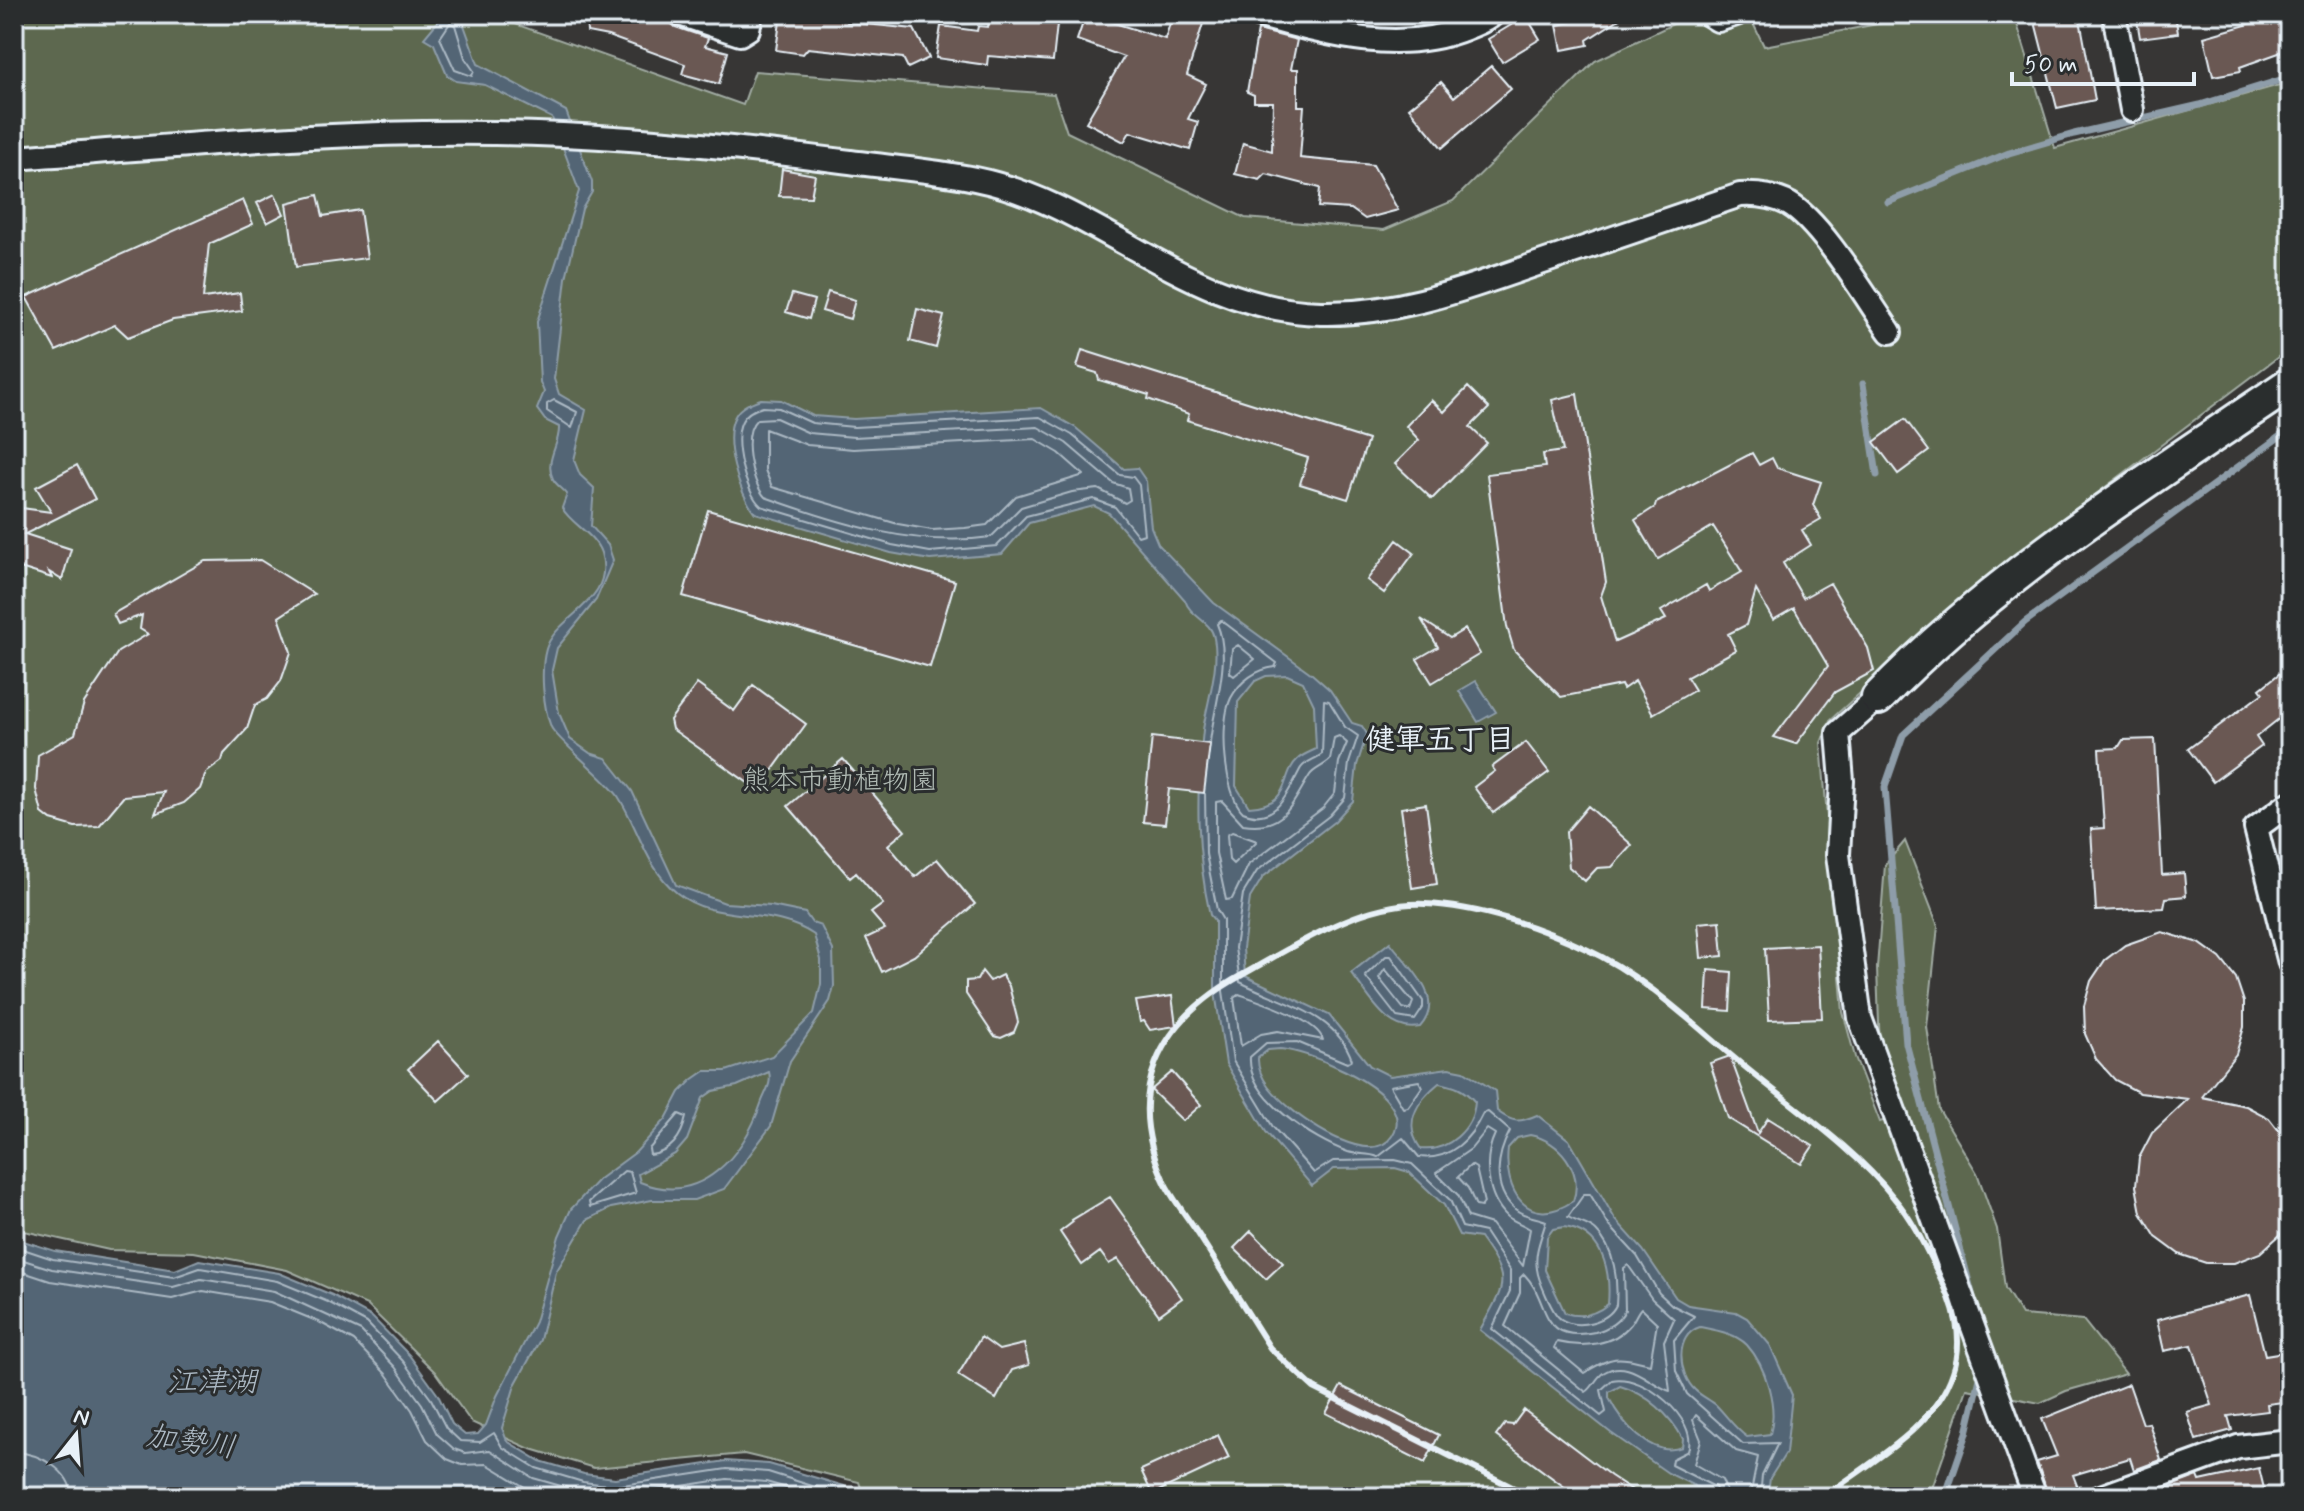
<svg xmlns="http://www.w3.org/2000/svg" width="2304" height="1511" viewBox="0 0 2304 1511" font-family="Mynerve,'Klee One',sans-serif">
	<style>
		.green { fill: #5d684f; stroke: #a2aca4; stroke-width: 2 }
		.water { fill: #526575; stroke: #8e9da9; stroke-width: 2; fill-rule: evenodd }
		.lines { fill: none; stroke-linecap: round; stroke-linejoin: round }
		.shore { stroke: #acb9c4; stroke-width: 2 }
		.stream { stroke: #8e9da9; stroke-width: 7 }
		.building { fill: #6a5853; stroke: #e8f1f8; stroke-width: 2 }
		.street-casing { stroke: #e8f1f8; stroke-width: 28 }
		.secondary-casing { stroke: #e8f1f8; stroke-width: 38 }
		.street { stroke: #2a2d2e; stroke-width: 22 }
		.secondary { stroke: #2a2d2e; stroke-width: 32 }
		.rail { stroke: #e8f1f8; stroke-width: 6 }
		.labels { text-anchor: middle; stroke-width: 6; stroke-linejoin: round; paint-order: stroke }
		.park-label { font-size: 28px; fill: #b0bab4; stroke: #2a2d2e }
		.neighbourhood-label { font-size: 30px; font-weight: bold; fill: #e8f1f8; stroke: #2a2d2e }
		.water-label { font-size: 30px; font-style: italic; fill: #acb9c4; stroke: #2a2d2e }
	</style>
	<rect width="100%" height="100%" fill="#373635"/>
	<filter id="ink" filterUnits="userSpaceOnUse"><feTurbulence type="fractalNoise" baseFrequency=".0125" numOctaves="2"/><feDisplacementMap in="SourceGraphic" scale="16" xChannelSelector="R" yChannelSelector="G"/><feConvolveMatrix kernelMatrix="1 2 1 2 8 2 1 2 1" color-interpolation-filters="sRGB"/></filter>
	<g filter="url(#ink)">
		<!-- green -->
		<path class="green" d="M 14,14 L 487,14 L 743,105 L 755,71 L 1054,94 L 1067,132 L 1245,218 L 1384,230 L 1453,201 L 1595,61 L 1694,14 L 1699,14 L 1708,30 L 1750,17 L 1764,46 L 1929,14 L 2014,14 L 2055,148 L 2290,82 L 2290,348 L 2006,562 L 1830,720 L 1821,743 L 1843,1012 L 1855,1057 L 1880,1122 L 1889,1119 L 1881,1080 L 1877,968 L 1885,865 L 1905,841 L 1938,926 L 1927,1027 L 1939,1110 L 1977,1173 L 1997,1229 L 2005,1288 L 2022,1315 L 2083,1320 L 2126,1374 L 2066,1391 L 2040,1403 L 1967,1389 L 1929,1497 L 864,1497 L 859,1482 L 744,1454 L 594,1468 L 528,1448 L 471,1422 L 435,1372 L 367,1305 L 287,1270 L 194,1252 L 109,1250 L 24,1231 L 14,1225 Z"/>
		<!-- water -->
		<path class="water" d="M 444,14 L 460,14 L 478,64 L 566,111 L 592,182 L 592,192 L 582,209 L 566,278 L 554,379 L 559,394 L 586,410 L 574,460 L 580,475 L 594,488 L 591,526 L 608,545 L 613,560 L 596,600 L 557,648 L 552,670 L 559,713 L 570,739 L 590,753 L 606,758 L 632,791 L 676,885 L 725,903 L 771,906 L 805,913 L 812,923 L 821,926 L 833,950 L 834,986 L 830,1001 L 790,1061 L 771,1126 L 724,1189 L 694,1200 L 652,1200 L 611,1208 L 587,1220 L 556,1272 L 540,1340 L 515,1385 L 502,1428 L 507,1441 L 540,1461 L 584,1474 L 615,1478 L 726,1461 L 769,1464 L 844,1486 L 858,1497 L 49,1497 L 14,1481 L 14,1238 L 55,1251 L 175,1270 L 199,1260 L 279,1273 L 332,1295 L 372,1317 L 409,1355 L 438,1395 L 452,1424 L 465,1435 L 478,1434 L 486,1425 L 497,1396 L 535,1322 L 559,1236 L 571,1209 L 598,1180 L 636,1152 L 666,1119 L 680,1092 L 692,1080 L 705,1071 L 726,1071 L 772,1056 L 814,1013 L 821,984 L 821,960 L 814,935 C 770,905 717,925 677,893 C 646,868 639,829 618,796 C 605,778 554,737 551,727 C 543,707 540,670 546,649 C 556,615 616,602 601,553 C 594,533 572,525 562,508 L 567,494 C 563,489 556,485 553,479 C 544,460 560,445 559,427 L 545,420 L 537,409 L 544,392 L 540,382 L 537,322 L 579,191 L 552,118 L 485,85 L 456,81 L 447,75 L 434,44 L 424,38 ZM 769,1072 C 772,1083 766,1091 762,1101 C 744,1154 702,1207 640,1182 L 638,1174 L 675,1154 L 687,1140 L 703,1098 L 713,1091 L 737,1086 Z
			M 761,399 L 781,400 L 813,416 L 854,419 L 1041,408 L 1076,428 L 1124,469 L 1137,468 L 1146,481 L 1151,527 L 1158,544 L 1214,603 L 1312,674 L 1330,690 L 1352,723 L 1362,726 L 1367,734 L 1357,765 L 1353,801 L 1335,821 L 1263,877 L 1250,898 L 1243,948 L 1245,976 L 1329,1015 L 1370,1066 L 1390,1076 L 1449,1068 L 1464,1071 L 1495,1091 L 1497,1111 C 1513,1123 1519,1123 1537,1115 L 1569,1140 L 1615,1219 L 1643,1250 L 1676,1298 L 1688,1305 L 1736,1312 L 1747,1318 L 1770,1345 L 1792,1395 L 1786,1453 L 1770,1478 L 1768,1494 L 1765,1497 L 1717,1497 L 1668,1473 L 1611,1433 L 1480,1330 C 1505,1284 1512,1282 1480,1238 L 1459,1235 L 1444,1205 L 1409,1172 L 1395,1168 L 1334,1169 L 1312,1186 L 1266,1132 L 1226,1064 L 1215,992 L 1215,921 L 1210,915 C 1196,852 1196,794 1203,730 C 1207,702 1220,666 1214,638 C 1211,620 1190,617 1185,600 L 1109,513 L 1094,506 L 1029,523 L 1002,554 L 930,560 L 891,553 L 755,513 C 739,494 722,440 735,416 C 740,406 752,402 761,399 ZM 1287,675 L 1303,682 L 1314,705 L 1316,749 C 1310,752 1302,755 1298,759 C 1279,776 1294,804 1249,807 L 1236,786 L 1238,702 L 1255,681 L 1266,676 ZM 1280,1049 C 1311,1052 1383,1082 1395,1113 C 1398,1120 1397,1129 1392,1136 C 1372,1167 1309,1125 1290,1108 C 1276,1096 1257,1078 1258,1058 L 1268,1050 ZM 1439,1083 C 1455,1086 1464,1089 1475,1102 C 1473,1129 1448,1152 1421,1149 C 1402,1123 1417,1101 1439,1083 ZM 1530,1135 C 1559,1140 1584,1171 1573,1201 C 1528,1231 1503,1191 1508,1148 L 1517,1138 ZM 1564,1227 C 1603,1232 1611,1270 1608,1304 C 1595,1315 1581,1318 1565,1313 L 1545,1270 L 1547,1237 L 1553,1229 ZM 1700,1327 C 1715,1330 1735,1333 1747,1345 C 1766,1366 1778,1407 1770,1434 L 1747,1437 C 1734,1428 1727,1416 1716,1405 C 1710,1400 1701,1396 1695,1390 C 1678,1374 1674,1335 1700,1327 ZM 1620,1386 C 1648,1394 1670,1415 1683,1439 L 1682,1447 C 1651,1459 1621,1422 1609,1398 L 1609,1392 Z
			M 1476,681 L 1496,712 L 1478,722 L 1459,691 Z
			M 1390,942 C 1409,968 1447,997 1420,1027 C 1387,1034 1369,995 1351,973 Z"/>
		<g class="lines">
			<!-- shore -->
			<path class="shore" d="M 450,23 L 455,25 L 465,58 L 474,71 L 472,76 L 455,70 L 440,38 Z
				M 554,400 L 577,412 L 572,428 L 547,411 L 547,404 Z
				M 763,407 L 779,408 L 812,423 L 854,427 L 1040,417 L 1072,435 L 1120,475 L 1133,477 L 1139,485 L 1144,534 L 1138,536 L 1115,507 L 1093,499 L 1026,516 L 997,546 L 930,552 L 892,545 L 761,506 C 745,492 732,441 742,421 C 746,412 755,409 763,407 Z
				M 776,418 L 809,433 L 854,437 L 1038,427 L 1066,443 L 1113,483 L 1128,488 L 1130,500 L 1125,503 L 1098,489 L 1072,492 L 1021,507 L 991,537 C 915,548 837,523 765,497 C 751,482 741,434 757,419 Z
				M 765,429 L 807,445 L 853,449 L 1035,439 L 1059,453 L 1084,475 L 1016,496 L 987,525 L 965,528 L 932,530 L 898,524 L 772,487 L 765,470 Z
				M 1238,645 L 1255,659 L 1234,676 L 1230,673 L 1232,649 Z
				M 1339,736 L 1347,743 L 1339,762 L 1335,793 L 1323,808 L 1249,864 L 1232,899 L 1226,900 L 1216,853 L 1216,802 L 1222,801 L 1243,824 C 1285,831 1292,803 1310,775 C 1314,769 1324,766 1330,760 L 1334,738 Z
				M 1210,742 C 1214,706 1232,658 1217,624 L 1221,620 L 1277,663 L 1275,667 C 1257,669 1240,681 1231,698 C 1219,722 1224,794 1243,812 C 1277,827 1289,789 1301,768 C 1305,762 1316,759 1322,754 L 1324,700 L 1329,701 L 1345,727 L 1358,736 L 1349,763 L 1345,798 L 1329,816 L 1257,871 L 1243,894 L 1235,948 L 1240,982 C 1280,1003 1336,1012 1352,1060 L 1347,1063 L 1297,1042 L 1266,1043 L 1250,1057 C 1247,1098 1314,1140 1348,1152 C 1358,1155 1369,1153 1378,1157 L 1403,1138 L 1419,1157 C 1450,1161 1471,1139 1483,1113 L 1488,1112 L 1510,1131 C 1497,1155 1491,1188 1515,1209 C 1524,1217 1536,1217 1546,1221 C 1542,1237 1534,1251 1537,1269 C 1538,1279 1553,1315 1561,1319 C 1577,1330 1608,1322 1616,1305 C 1618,1280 1615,1249 1596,1231 C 1589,1224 1576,1222 1568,1217 L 1584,1194 L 1590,1194 L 1608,1224 L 1637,1256 L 1659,1293 L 1672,1305 L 1694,1316 L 1674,1340 L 1676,1371 L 1687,1394 L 1743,1444 L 1778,1443 L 1762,1476 L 1760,1497
				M 1205,794 L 1206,854 L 1217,910 L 1223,920 L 1223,991 L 1233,1061 L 1273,1127 L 1314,1173 L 1333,1161 L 1395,1160 L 1412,1164 L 1450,1200 L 1462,1227 L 1485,1232 L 1510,1270 L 1510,1291 L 1492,1329 L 1601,1416 L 1606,1412 L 1601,1390 L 1612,1380 C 1643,1373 1699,1419 1688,1451 L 1672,1459 L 1671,1465 L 1715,1487 L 1719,1497
				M 1232,832 L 1257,841 L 1233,864 L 1229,860 L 1227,835 Z
				M 1386,956 L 1391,956 L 1423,1001 L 1423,1008 L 1415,1020 L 1397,1017 L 1365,976 Z
				M 1385,969 L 1413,1002 L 1410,1010 L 1403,1008 L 1379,978 Z
				M 1239,994 C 1259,1001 1318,1020 1323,1040 L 1278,1031 L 1261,1034 L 1241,1046 L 1234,998 Z
				M 1419,1081 L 1422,1087 L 1408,1107 L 1403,1108 L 1390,1086 Z
				M 679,1114 L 686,1117 C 682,1137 670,1153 650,1155 L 649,1149 Z
				M 1487,1129 L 1495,1134 C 1483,1159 1486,1197 1508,1217 C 1515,1222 1524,1225 1530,1229 L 1523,1266 L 1491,1224 L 1468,1217 L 1458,1195 L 1436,1173 L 1471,1149 Z
				M 1471,1165 L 1476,1168 L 1484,1203 L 1481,1207 L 1476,1206 L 1468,1188 L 1458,1177 Z
				M 624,1171 L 630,1172 L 636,1193 L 590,1207 L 589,1202 Z
				M 14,1246 L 53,1259 L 174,1277 L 200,1268 L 277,1281 L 328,1302 L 367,1323 L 403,1361 L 431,1399 L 446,1428 L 460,1441 L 480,1442 L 494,1433 L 502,1447 L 536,1468 L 583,1482 L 616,1486 L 727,1469 L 768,1472 L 847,1497
				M 14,1257 L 52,1269 L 173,1287 L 201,1279 L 274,1291 L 361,1331 L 395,1367 L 422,1404 L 437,1434 L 454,1449 L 465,1453 L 490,1450 L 533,1478 L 582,1492 L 617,1496 L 727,1479 L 766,1482 L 818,1497
				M 1628,1265 L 1652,1299 L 1674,1319 L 1664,1341 L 1670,1391 C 1649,1384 1628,1357 1603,1373 C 1595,1379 1593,1388 1586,1392 L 1505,1326 L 1520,1293 L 1520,1278 L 1524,1274 C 1551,1301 1537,1344 1595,1332 C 1607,1329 1619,1322 1625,1310 L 1624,1268 Z
				M 14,1269 L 50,1281 L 172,1299 L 203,1291 L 270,1302 L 319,1322 L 354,1341 L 386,1374 L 412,1410 L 427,1440 L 447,1459 L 462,1465 L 487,1464 L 528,1489 L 556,1497
				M 1641,1308 L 1657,1323 L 1650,1364 C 1616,1356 1614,1355 1584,1373 L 1554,1348 L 1557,1342 C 1582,1348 1613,1346 1631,1324 C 1635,1319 1637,1312 1641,1308 Z
				M 14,1452 C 39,1453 71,1470 72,1497
				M 676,1497 L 727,1491 L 776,1497
				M 1729,1497 L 1722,1480 L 1694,1464 L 1701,1440 L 1693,1420 L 1696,1415 L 1736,1451 L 1758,1457 L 1750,1497"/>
			<!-- stream -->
			<path class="stream" d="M 1888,202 L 2009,153 L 2074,134 L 2200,105 L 2290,77
				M 1863,384 L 1877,475
				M 1975,1305 L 1906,1043 L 1885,787 L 1903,735 L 2025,622 L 2290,429
				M 1945,1497 L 1967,1433 L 1981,1374"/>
		</g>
		<!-- building -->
		<path class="building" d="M 586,14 L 666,14 L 675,27 L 708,38 L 705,46 L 728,52 L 719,84 L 682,74 L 685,64 L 608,36 L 587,32 Z
			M 781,14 L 837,14 L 848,15 L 847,22 L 914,29 L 929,58 L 908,68 L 903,58 L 808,48 L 803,54 L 776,50 Z
			M 1020,14 L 1057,24 L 1053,61 L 988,56 L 987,65 L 936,58 L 941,26 L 977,31 L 978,26 L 988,27 L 990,16 L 1019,21 Z
			M 1086,14 L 1165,39 L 1173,14 L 1206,14 L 1187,75 L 1206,84 L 1188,119 L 1198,122 L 1190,150 L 1130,132 L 1124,142 L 1086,122 L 1124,57 L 1077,40 Z
			M 1614,14 L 1627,14 L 1587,40 L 1588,45 L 1562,50 L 1557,25 Z
			M 2033,14 L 2079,14 L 2095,100 L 2057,108 Z
			M 2136,14 L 2175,14 L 2178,33 L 2140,38 Z
			M 2284,14 L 2290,14 L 2290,49 L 2240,67 L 2241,71 L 2213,76 L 2204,37 Z
			M 1526,16 L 1540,39 L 1502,62 L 1488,39 Z
			M 1258,30 L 1297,40 L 1291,69 L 1298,69 L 1298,106 L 1304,106 L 1300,158 L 1373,165 L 1398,210 L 1365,219 L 1351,209 L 1318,207 L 1320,188 L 1266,174 L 1260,180 L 1235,174 L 1243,143 L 1272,151 L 1273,102 L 1254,102 L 1254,95 L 1247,92 Z
			M 1491,66 L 1511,89 L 1442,148 L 1409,108 L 1441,82 L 1454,97 Z
			M 782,169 L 815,175 L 811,197 L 779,196 Z
			M 275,194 L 284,214 L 267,223 L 257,203 Z
			M 318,195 L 323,216 L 360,210 L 367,258 L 296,267 L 287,203 Z
			M 243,200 L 253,224 L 209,244 L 203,298 L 240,293 L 242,311 L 173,320 L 128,337 L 115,325 L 56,351 L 26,297 Z
			M 828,292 L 855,300 L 850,319 L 822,311 Z
			M 792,294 L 814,300 L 809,319 L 786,312 Z
			M 917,309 L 944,316 L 936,348 L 910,341 Z
			M 1082,350 L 1368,440 L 1348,499 L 1300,484 L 1308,458 L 1187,420 L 1189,414 L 1148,399 L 1149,395 L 1099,380 L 1097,373 L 1077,367 Z
			M 1468,387 L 1489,408 L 1470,427 L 1487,443 L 1432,499 L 1395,464 L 1419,440 L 1406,426 L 1431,400 L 1444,412 Z
			M 1577,394 L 1606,582 L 1601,596 L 1615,642 L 1666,619 L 1661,611 L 1706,585 L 1709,591 L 1742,572 L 1713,526 L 1658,559 L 1635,520 L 1655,507 L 1656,503 L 1752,453 L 1759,465 L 1772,458 L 1777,468 L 1821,482 L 1813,505 L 1821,519 L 1802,530 L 1811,545 L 1783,563 L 1803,598 L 1830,583 L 1868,648 L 1874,671 L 1835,692 L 1796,744 L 1774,737 L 1828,666 L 1794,608 L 1773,620 L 1756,590 L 1746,625 L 1728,634 L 1736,650 L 1687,677 L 1695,690 L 1653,714 L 1635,681 L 1623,689 L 1621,685 L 1561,697 L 1514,650 L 1507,627 L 1487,474 L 1545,467 L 1543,454 L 1563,451 L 1552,400 Z
			M 1905,419 L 1929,451 L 1898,474 L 1874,442 Z
			M 77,465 L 95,499 L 25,534 L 71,549 L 62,580 L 49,572 L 52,578 L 14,566 L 21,508 L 51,512 L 36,487 Z
			M 708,510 L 955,581 L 930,667 L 683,596 Z
			M 1397,540 L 1414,553 L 1384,593 L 1367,580 Z
			M 260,560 L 314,594 L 279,617 L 291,652 L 281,681 L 267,699 L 255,705 L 247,729 L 224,754 L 222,761 L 206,773 L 200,789 L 184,803 L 155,814 L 164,792 L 124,796 L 99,826 L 75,827 L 51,820 L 42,813 L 36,789 L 38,755 L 75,734 L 84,703 L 118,652 L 148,634 L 140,629 L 142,615 L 118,624 L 113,614 L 205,561 Z
			M 1421,619 L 1450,638 L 1465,629 L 1480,654 L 1432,683 L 1417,659 L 1438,647 Z
			M 2290,665 L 2290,710 L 2256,737 L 2262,746 L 2213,782 L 2188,749 L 2263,693 L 2260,689 Z
			M 697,684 L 734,711 L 753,685 L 806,724 L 758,790 L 672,729 L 670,720 Z
			M 1152,737 L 1210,744 L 1204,793 L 1169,789 L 1165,824 L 1143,822 Z
			M 2155,739 L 2162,875 L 2184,873 L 2186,896 L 2166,898 L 2164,908 L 2096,911 L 2091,829 L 2104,828 L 2099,749 L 2118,748 L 2123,740 Z
			M 1526,742 L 1549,772 L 1493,813 L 1474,787 L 1495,771 L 1492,767 Z
			M 843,759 L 905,831 L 888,845 L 915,877 L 937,859 L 975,904 L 914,956 L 882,972 L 866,938 L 885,929 L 871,913 L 883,904 L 856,873 L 850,878 L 788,806 Z
			M 1426,804 L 1437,884 L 1412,888 L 1401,808 Z
			M 1588,806 L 1632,845 L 1612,867 L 1597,868 L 1585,881 L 1569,867 L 1566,832 Z
			M 1720,921 L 1723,956 L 1701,958 L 1698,923 Z
			M 2162,932 L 2199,943 L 2220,958 L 2236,978 L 2244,1002 L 2244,1027 L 2236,1054 L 2202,1097 L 2246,1106 L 2269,1118 L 2290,1145 L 2290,1220 L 2281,1234 L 2260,1253 L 2234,1263 L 2206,1263 L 2179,1254 L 2156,1237 L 2141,1213 L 2136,1186 L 2139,1158 L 2152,1133 L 2188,1099 L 2140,1093 L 2115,1080 L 2096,1059 L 2085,1034 L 2084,1006 L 2091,981 L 2105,960 L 2125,945 Z
			M 1818,945 L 1822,1018 L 1769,1020 L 1765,948 Z
			M 1708,970 L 1732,972 L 1730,1011 L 1706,1009 Z
			M 982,971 L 990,981 L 1002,975 L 1009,986 L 1018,1022 L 1014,1032 L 1001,1038 L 994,1036 L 966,994 L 966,981 L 977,980 Z
			M 1172,996 L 1176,1026 L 1150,1030 L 1144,1021 L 1140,1022 L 1136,1001 Z
			M 438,1041 L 468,1074 L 438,1101 L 408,1069 Z
			M 1730,1056 L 1758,1133 L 1768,1118 L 1813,1146 L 1801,1164 L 1728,1118 L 1710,1063 Z
			M 1172,1072 L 1201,1105 L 1183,1121 L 1151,1090 Z
			M 1110,1197 L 1182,1298 L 1159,1315 L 1118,1259 L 1109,1264 L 1100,1252 L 1082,1265 L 1060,1232 L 1073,1222 L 1072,1220 Z
			M 1251,1231 L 1283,1263 L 1266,1279 L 1234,1248 Z
			M 2250,1295 L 2265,1355 L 2290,1351 L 2290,1401 L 2267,1404 L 2268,1411 L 2228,1416 L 2232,1430 L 2196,1440 L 2187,1412 L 2212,1405 L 2192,1345 L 2164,1351 L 2157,1320 Z
			M 981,1337 L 999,1350 L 1024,1344 L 1029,1365 L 1012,1370 L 996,1399 L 958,1375 Z
			M 2129,1384 L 2143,1424 L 2149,1423 L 2161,1460 L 2134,1470 L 2130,1458 L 2073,1475 L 2078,1488 L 2049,1497 L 2037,1462 L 2057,1456 L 2042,1419 Z
			M 1341,1386 L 1439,1435 L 1425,1463 L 1326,1413 Z
			M 1524,1410 L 1611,1476 L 1643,1497 L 1578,1497 L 1496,1436 L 1505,1424 L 1513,1425 Z
			M 1218,1435 L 1229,1458 L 1152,1494 L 1141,1470 Z
			M 2259,1468 L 2266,1497 L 2142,1497 L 2198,1476 L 2200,1481 Z"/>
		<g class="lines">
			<!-- street casing -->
			<g class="street-casing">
				<path id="street" d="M 680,14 L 740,34 L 748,29 L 751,14
					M 1254,14 C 1323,33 1397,56 1466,28 C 1475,24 1486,21 1493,14
					M 1708,14 L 1718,20 L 1736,14
					M 2114,14 L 2132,110
					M 14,158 C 174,147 335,130 495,133 C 611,135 728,146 842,161 C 886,167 932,170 975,179 C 1100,204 1187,310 1321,313 C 1401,315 1472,286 1546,261 C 1610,239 1675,217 1740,195 C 1757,194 1774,196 1789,204 C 1822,223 1866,298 1890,332
					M 1878,698 L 1838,733 L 1842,781 L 1838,855 L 1860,1018 L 2035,1497
					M 2290,803 L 2256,828 L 2290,963
					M 2101,1497 L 2238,1447 L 2290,1441"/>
			</g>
			<!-- secondary casing -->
			<g class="secondary-casing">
				<path id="secondary" d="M 1878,698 C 1999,573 2147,481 2290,384"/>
			</g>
			<!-- street -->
			<use href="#street" class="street"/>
			<!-- secondary -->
			<use href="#secondary" class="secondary"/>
			<!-- rail -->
			<path class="rail" d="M 1532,1497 L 1314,1388 L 1270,1348 C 1247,1312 1225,1276 1202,1240 C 1191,1222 1177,1205 1167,1187 C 1121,1094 1157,1022 1242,975 C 1296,945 1362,901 1425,904 C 1478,906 1539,927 1586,949 C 1643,975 1691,1022 1739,1062 C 1790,1105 1852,1145 1894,1198 C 1913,1220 1925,1247 1938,1273 C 1954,1304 1965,1338 1953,1372 C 1935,1428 1868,1463 1824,1497"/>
		</g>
	</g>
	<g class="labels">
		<!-- park labels -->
		<g class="park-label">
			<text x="840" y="789">熊本市動植物園</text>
		</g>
		<!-- neighbourhood labels -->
		<g class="neighbourhood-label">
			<text x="1440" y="749">健軍五丁目</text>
		</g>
		<!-- water labels -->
		<g class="water-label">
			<text x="212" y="1391">江津湖</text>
			<text transform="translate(191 1441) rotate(8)" y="10">加勢川</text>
		</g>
	</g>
	<!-- margin -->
	<rect width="2304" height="1511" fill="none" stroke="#2a2d2e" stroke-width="48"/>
	<rect x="24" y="24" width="2256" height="1463" fill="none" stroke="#e8f1f8" stroke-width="3" filter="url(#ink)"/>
	<!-- north arrow -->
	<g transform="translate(76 1435) rotate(17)" stroke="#2a2d2e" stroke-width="6" paint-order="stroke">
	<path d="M0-6L14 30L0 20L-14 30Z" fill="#e8f1f8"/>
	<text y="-12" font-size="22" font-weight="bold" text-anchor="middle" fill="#e8f1f8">N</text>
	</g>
	<!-- scale -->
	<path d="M2012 72v12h182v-12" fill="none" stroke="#e8f1f8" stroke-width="4"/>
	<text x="2024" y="72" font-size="24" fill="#e8f1f8" stroke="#2a2d2e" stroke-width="6" paint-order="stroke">50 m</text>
</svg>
